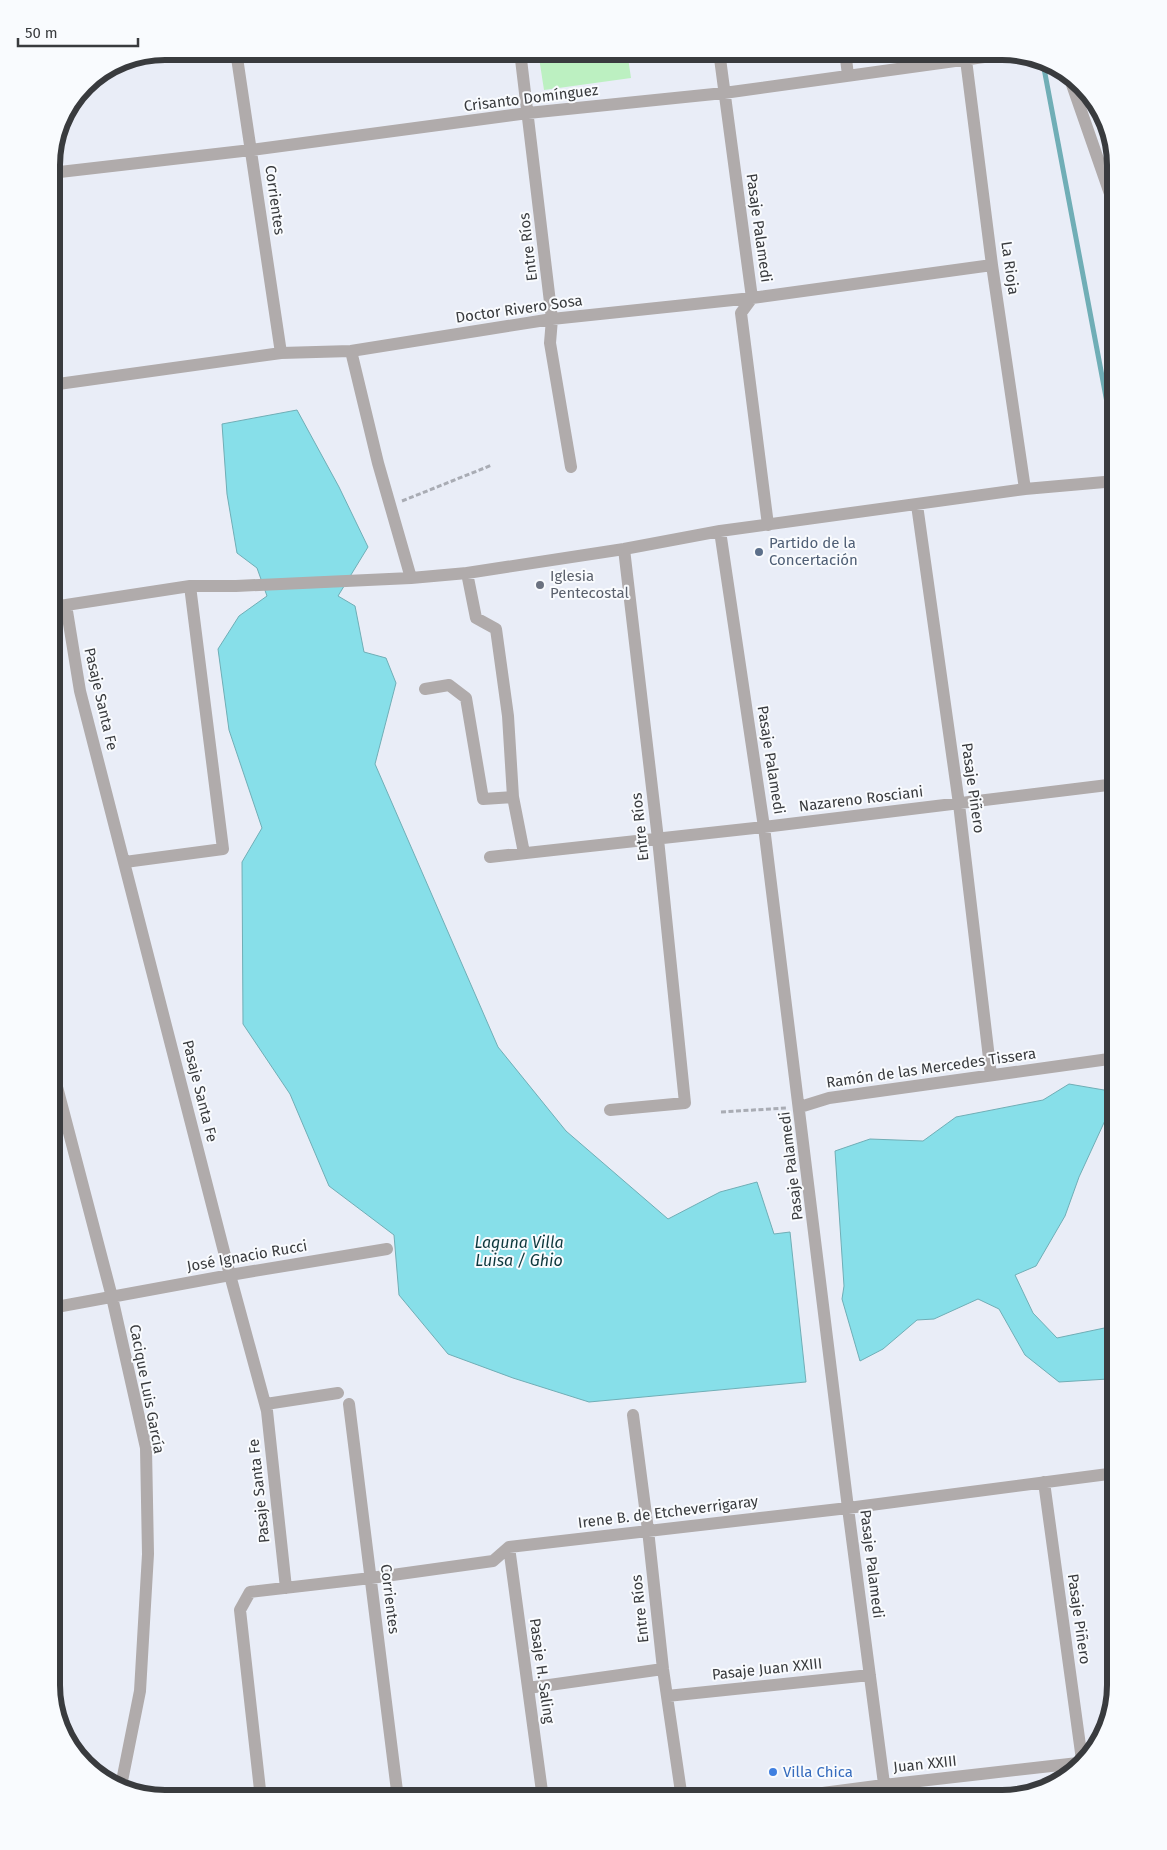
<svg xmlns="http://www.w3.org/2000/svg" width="1167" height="1850" viewBox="0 0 1167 1850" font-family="'Fira Sans',sans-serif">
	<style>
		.green { fill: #bcf0c1 }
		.water { fill: #87dfe9; stroke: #70aeb6 }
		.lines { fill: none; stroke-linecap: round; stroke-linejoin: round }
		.stream { stroke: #70aeb6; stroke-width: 5 }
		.path { stroke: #a9acb4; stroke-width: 3; stroke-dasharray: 5 2.5; stroke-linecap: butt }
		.minor { stroke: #b0abab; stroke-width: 12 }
		.service-dot { fill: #5c6f8a; stroke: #f9fbfe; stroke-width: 2 }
		.worship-dot { fill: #6b7280; stroke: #f9fbfe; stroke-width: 2 }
		.shop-dot { fill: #3f7fe0; stroke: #f9fbfe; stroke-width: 2 }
		.labels { text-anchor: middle; stroke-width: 4; stroke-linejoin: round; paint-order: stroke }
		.street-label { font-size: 15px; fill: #393b3e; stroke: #f9fbfe }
		.service-label { font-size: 15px; fill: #4e5e75; stroke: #f9fbfe; text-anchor: start }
		.worship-label { font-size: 15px; fill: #5b616d; stroke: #f9fbfe; text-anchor: start }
		.shop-label { font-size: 15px; fill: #366cbe; stroke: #f9fbfe; text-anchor: start }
		.water-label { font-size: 16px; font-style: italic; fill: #0c373c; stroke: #f9fbfe }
		.rim { fill: none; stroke: #393b3e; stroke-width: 6 }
	</style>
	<rect width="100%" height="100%" fill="#e9edf7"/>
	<!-- green -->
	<path class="green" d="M 538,51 L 627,51 L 631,78 L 544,90 Z"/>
	<!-- water -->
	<path class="water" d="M 297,410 L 339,487 L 368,547 L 338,596 L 355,606 L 364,652 L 386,658 L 396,683 L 375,764 L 498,1047 L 566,1131 L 668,1219 L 720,1192 L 757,1182 L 774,1234 L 790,1232 L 806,1382 L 589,1402 L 513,1378 L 448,1354 L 399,1295 L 394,1235 L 329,1186 L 290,1094 L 243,1024 L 242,862 L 262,828 L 229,730 L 218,649 L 239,616 L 267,596 L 257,568 L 237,553 L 227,494 L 222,424 Z
		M 1069,1084 L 1104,1090 L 1116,1087 L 1116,1101 L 1114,1101 L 1079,1177 L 1065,1216 L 1036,1266 L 1015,1275 L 1033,1313 L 1057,1338 L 1109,1327 L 1116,1323 L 1116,1374 L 1108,1379 L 1059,1382 L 1025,1355 L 999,1309 L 978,1299 L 934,1319 L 917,1320 L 883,1349 L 860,1361 L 842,1299 L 844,1286 L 835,1151 L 870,1139 L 923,1141 L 956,1117 L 1043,1100 Z"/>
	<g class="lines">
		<!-- stream -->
		<path class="stream" d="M 1043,63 L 1112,429"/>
		<!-- path -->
		<path class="path" d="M 402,501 L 492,465
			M 721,1112 L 786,1108"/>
		<!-- minor -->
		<path class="minor" d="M 236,51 L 281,353
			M 520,51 L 552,319 L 550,343 L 571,467
			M 719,51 L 752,298 L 741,313 L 768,525
			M 845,51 L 848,75
			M 965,52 L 992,265 L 1025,489
			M 1068,73 L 1116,211
			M 51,173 L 251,150 L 528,113 L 724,93 L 1013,53
			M 351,351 L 378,463 L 411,578
			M 51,385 L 281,353 L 351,351 L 552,319 L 752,298 L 992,265
			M 917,505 L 959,804 L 991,1075
			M 720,531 L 764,827 L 848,1508 L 886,1799
			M 467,573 L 476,618 L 496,629 L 508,716 L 513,797 L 524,853
			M 66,605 L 80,691 L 230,1275 L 267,1411 L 286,1588
			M 51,606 L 66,605 L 190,586 L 236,586 L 411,578 L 467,573 L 624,549 L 720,531 L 1025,489 L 1116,481
			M 425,689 L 449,685 L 466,698 L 483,799 L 513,797
			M 490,857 L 764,827 L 1116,784
			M 125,862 L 223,849 L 190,586
			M 51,1064 L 112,1297 L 146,1448 L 148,1554 L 140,1691 L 121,1786
			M 800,1107 L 829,1098 L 1116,1058
			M 610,1110 L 685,1103 L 658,839 L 624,549
			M 51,1308 L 230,1275 L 387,1249
			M 266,1404 L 338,1393
			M 349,1404 L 398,1799
			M 633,1415 L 648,1530 L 663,1669 L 682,1799
			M 1044,1482 L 1082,1760
			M 509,1547 L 543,1799
			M 528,1688 L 663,1669
			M 667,1696 L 870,1675
			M 261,1799 L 240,1610 L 250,1592 L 371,1578 L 493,1561 L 509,1547 L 848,1508 L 1116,1473
			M 777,1799 L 884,1785 L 1078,1763"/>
	</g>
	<!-- markers -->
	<circle class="service-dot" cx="759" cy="552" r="5"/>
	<circle class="worship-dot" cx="540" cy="585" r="5"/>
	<circle class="shop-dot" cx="773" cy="1772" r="5"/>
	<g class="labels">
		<!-- street labels -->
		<g class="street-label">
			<text transform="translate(531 98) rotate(-7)" y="5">Crisanto Domínguez</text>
			<text transform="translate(275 200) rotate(82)" y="5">Corrientes</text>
			<text transform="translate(759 228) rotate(82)" y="5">Pasaje Palamedi</text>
			<text transform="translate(528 247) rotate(-97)" y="5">Entre Ríos</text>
			<text transform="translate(1010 268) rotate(82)" y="5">La Rioja</text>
			<text transform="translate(519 309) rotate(-8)" y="5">Doctor Rivero Sosa</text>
			<text transform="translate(101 699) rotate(77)" y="5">Pasaje Santa Fe</text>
			<text transform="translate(771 760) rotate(81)" y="5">Pasaje Palamedi</text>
			<text transform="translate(973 788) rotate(82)" y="5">Pasaje Piñero</text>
			<text transform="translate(861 799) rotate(-7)" y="5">Nazareno Rosciani</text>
			<text transform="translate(640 827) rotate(-96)" y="5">Entre Ríos</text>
			<text transform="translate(931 1068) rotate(-8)" y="5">Ramón de las Mercedes Tissera</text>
			<text transform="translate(200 1091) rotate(76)" y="5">Pasaje Santa Fe</text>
			<text transform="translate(791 1166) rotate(-97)" y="5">Pasaje Palamedi</text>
			<text transform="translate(247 1256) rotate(-10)" y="5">José Ignacio Rucci</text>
			<text transform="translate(147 1389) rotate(79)" y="5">Cacique Luis García</text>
			<text transform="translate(259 1491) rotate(-96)" y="5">Pasaje Santa Fe</text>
			<text transform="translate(668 1512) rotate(-7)" y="5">Irene B. de Etcheverrigaray</text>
			<text transform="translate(872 1564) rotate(83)" y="5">Pasaje Palamedi</text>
			<text transform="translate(390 1599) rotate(83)" y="5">Corrientes</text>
			<text transform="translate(640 1609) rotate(-96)" y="5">Entre Ríos</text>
			<text transform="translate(1079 1619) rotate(82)" y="5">Pasaje Piñero</text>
			<text transform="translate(767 1669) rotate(-6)" y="5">Pasaje Juan XXIII</text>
			<text transform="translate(542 1671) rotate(82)" y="5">Pasaje H. Saling</text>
			<text transform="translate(925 1764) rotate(-6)" y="5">Juan XXIII</text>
		</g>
		<!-- service labels -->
		<g class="service-label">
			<text x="769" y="548">Partido de la<tspan x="769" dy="17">Concertación</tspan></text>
		</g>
		<!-- worship labels -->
		<g class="worship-label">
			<text x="550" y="581">Iglesia<tspan x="550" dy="17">Pentecostal</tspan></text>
		</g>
		<!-- shop labels -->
		<g class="shop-label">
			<text x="783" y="1777">Villa Chica</text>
		</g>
		<!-- water labels -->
		<g class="water-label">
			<text x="519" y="1248">Laguna Villa<tspan x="519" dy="18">Luisa / Ghio</tspan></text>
		</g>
	</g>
	<!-- crop -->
	<path d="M0 0H1167V1850H0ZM165 60H1002A105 105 0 0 1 1107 165V1685A105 105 0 0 1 1002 1790H165A105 105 0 0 1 60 1685V165A105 105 0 0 1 165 60Z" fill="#f9fbfe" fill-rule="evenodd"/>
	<path class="rim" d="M165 60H1002A105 105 0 0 1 1107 165V1685A105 105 0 0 1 1002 1790H165A105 105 0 0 1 60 1685V165A105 105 0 0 1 165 60Z"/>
	<!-- scale -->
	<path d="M18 38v8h120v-8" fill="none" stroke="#393b3e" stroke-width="2.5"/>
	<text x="25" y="38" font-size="15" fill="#393b3e" stroke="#f9fbfe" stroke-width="4" paint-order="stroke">50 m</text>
</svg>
